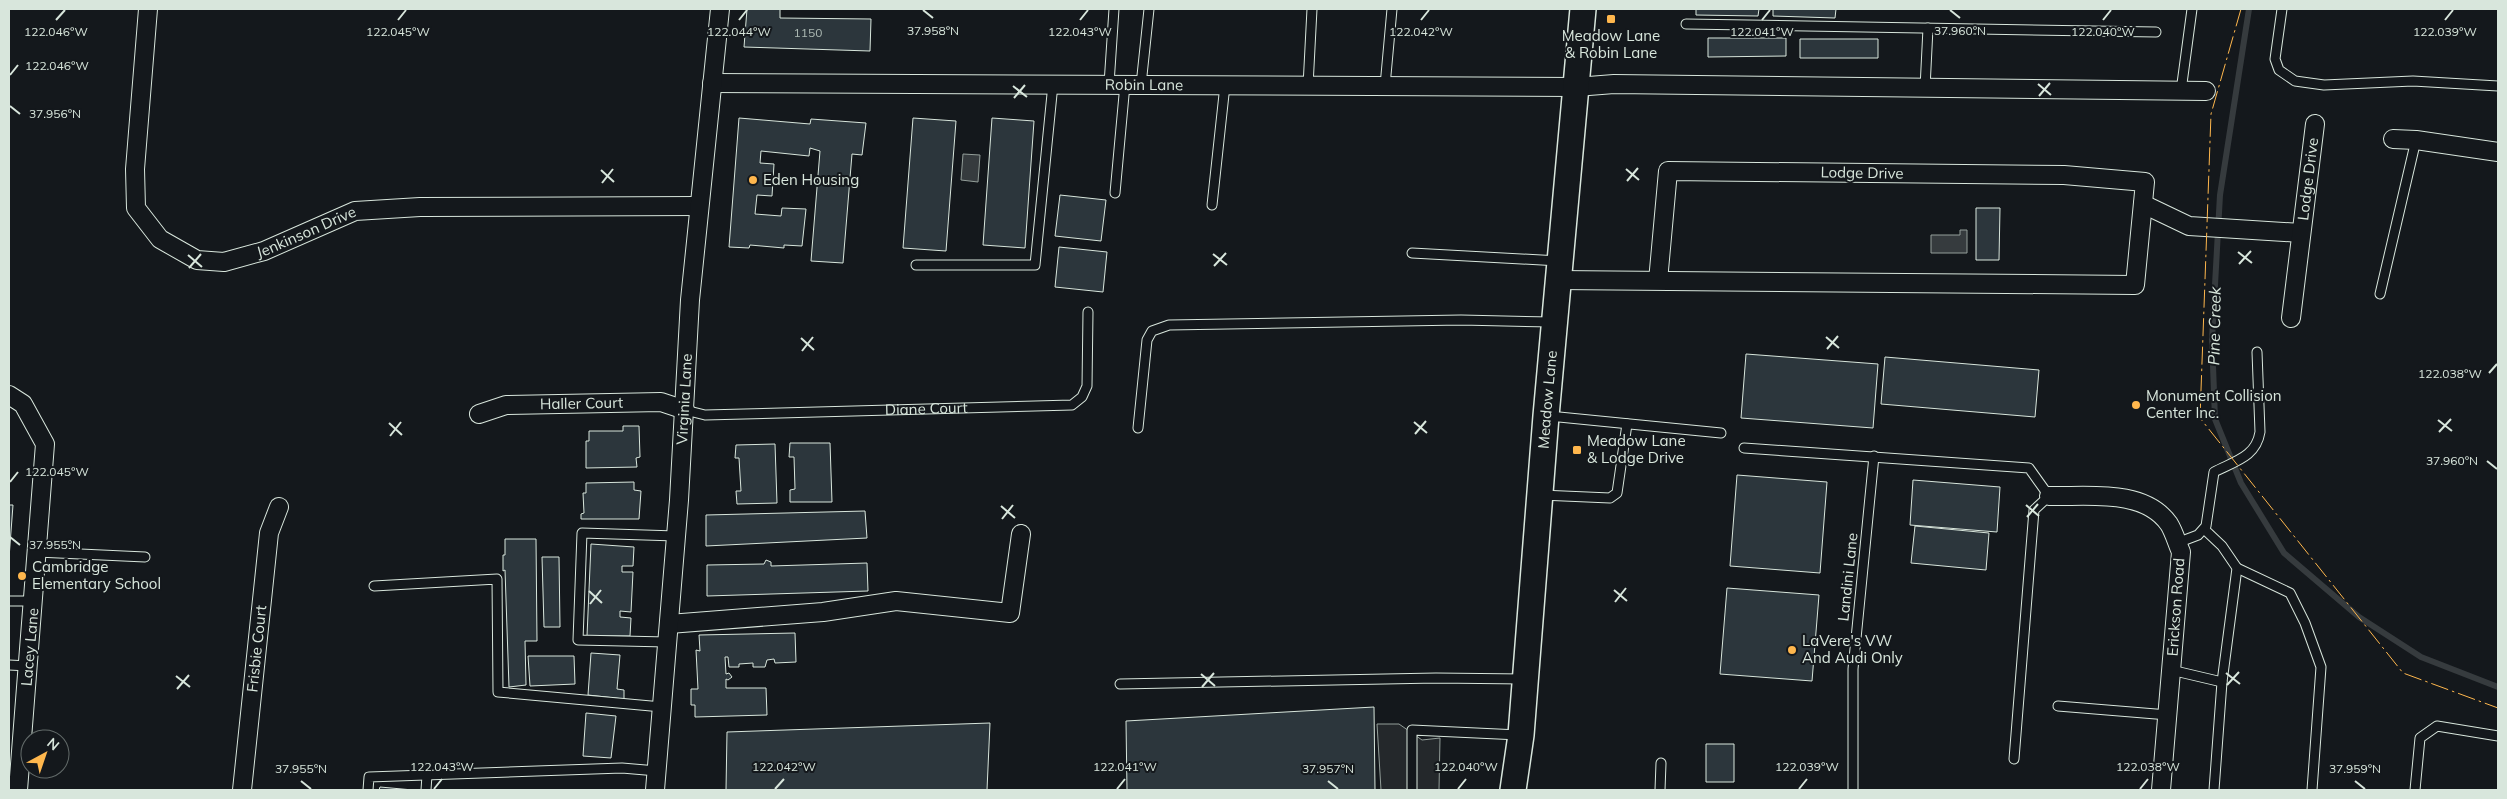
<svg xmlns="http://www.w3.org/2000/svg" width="2507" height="799" viewBox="0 0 2507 799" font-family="Mulish,sans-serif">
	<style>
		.parking { fill: #24282b; stroke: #939e99 }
		.water { fill: #363b3e; stroke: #939e99 }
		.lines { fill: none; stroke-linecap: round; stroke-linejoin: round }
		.stream { stroke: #363b3e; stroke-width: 6 }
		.building { fill: #2c363c; stroke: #d8e6dc }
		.lane-casing { stroke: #d8e6dc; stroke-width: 11 }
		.street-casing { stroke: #d8e6dc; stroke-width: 20 }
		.secondary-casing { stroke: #d8e6dc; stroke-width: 28 }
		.lane { stroke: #14181c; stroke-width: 9 }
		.street { stroke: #14181c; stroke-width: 18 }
		.secondary { stroke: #14181c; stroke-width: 25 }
		.power { stroke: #ffb74d; stroke-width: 1; stroke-dasharray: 18 4 2.5 4; stroke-linecap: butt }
		.ticks { fill: none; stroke: #d8e6dc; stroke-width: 2 }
		.poi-dot { fill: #ffb74d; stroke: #14181c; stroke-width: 2 }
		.labels { text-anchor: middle; stroke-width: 4; stroke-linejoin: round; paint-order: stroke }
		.number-label { font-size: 12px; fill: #adbab4 }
		.poi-label { font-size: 15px; fill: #d8e6dc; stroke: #14181c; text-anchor: start }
		.street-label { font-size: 15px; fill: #d8e6dc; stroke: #14181c }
		.water-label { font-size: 16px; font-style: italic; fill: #d8e6dc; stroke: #14181c }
		.ticks-label { font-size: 12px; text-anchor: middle; fill: #d8e6dc; stroke: #14181c; stroke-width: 4; stroke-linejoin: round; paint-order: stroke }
	</style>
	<rect width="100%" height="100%" fill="#14181c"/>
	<!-- parking -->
	<path class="parking" d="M 1377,724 L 1399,724 L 1422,740 L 1440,738 L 1439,790 L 1381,790 Z"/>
	<!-- water -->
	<path class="water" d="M 963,154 L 980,155 L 978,182 L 961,180 Z
		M 1960,230 L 1967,230 L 1967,253 L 1931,253 L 1931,235 L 1960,235 Z"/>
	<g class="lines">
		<!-- stream -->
		<path class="stream" d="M 2249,9 L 2220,195 L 2212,339 L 2215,419 L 2241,483 L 2284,553 L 2359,617 L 2421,657 L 2498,687"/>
	</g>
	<!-- building -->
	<path class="building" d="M 747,9 L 780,9 L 780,18 L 871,19 L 870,51 L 744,47 Z
		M 1696,9 L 1759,9 L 1758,16 L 1696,15 Z
		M 1773,9 L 1836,9 L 1835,18 L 1773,16 Z
		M 1708,38 L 1786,38 L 1786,56 L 1708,57 Z
		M 1800,39 L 1878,39 L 1878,58 L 1800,58 Z
		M 739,118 L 810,124 L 811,119 L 866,123 L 862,155 L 852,154 L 843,263 L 811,261 L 820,151 L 810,148 L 809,156 L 761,151 L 760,163 L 774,164 L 772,196 L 757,195 L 755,214 L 781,216 L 782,208 L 806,209 L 802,246 L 784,245 L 784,248 L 750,245 L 749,248 L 729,247 Z
		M 913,118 L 956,121 L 946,251 L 903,248 Z
		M 992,118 L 1034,121 L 1025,248 L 983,245 Z
		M 1060,195 L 1106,200 L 1101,241 L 1055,236 Z
		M 1976,208 L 2000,208 L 1999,260 L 1976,260 Z
		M 1059,247 L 1107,252 L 1103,292 L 1055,287 Z
		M 1746,354 L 1878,364 L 1873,428 L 1741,418 Z
		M 1885,357 L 2039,370 L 2035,417 L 1881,404 Z
		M 623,426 L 639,426 L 640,457 L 636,458 L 637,467 L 586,468 L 586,441 L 589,441 L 589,431 L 623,431 Z
		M 790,443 L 830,443 L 832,502 L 790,502 L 790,490 L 795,489 L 794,457 L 789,457 Z
		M 775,444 L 777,503 L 737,504 L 736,491 L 741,491 L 739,458 L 735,458 L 736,445 Z
		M 1737,475 L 1827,482 L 1820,573 L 1730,566 Z
		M 1913,480 L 2000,487 L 1997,532 L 1910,525 Z
		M 634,482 L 634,490 L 641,491 L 639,519 L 581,519 L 581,514 L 584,513 L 583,493 L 586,493 L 586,483 Z
		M 9,505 L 13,505 L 9,558 Z
		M 865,511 L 867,538 L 706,546 L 706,515 Z
		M 1915,526 L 1989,533 L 1986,570 L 1911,563 Z
		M 505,539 L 536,539 L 537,641 L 525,641 L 526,685 L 509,687 L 505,570 L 503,571 L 503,555 L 505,555 Z
		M 591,544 L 634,547 L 633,566 L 622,566 L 622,572 L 633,572 L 631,612 L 620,611 L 620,617 L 631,618 L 630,636 L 587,636 Z
		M 542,557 L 559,557 L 560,627 L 544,627 Z
		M 766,560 L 771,562 L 771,566 L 867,563 L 868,591 L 707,596 L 707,565 L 764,564 Z
		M 1727,588 L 1819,595 L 1812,681 L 1720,674 Z
		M 795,633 L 796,662 L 775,663 L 774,659 L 767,660 L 765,667 L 753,667 L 753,663 L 739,664 L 739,667 L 729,667 L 728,657 L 725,657 L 726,674 L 729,673 L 732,677 L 728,680 L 726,679 L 726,688 L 766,688 L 767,715 L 695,717 L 695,705 L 691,705 L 691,689 L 698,689 L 696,650 L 700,651 L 699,635 Z
		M 591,653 L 620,655 L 617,689 L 624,690 L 624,699 L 588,695 Z
		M 528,656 L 574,656 L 575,684 L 530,686 Z
		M 1374,707 L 1375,790 L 1127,790 L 1126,721 Z
		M 586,713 L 616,716 L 611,758 L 583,756 Z
		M 990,723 L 987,790 L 726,790 L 727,732 Z
		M 1706,744 L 1734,744 L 1734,782 L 1706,782 Z
		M 380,787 L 413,790 L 379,790 Z"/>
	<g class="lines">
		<!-- lane casing -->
		<g class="lane-casing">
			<g id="lane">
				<path d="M 2282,9 L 2275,59 L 2279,70 L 2295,81 L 2324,85 L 2413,81 L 2498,86"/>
				<path d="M 1686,24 L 2156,32"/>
				<path d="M 1109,84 L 1114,9"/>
				<path d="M 1141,85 L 1149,9"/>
				<path d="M 1308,86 L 1312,9"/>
				<path d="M 1385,86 L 1392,9"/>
				<path d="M 1925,88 L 1928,28"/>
				<path d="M 2181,91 L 2192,9"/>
				<path d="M 1115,193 L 1125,84"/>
				<path d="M 1212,205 L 1225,85"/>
				<path d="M 1412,253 L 1559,261"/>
				<path d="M 916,265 L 1035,265 L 1053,84"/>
				<path d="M 2380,294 L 2416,140"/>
				<path id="s1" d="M 685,410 L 705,415 L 1072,405 L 1082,397 L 1087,386 L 1088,312"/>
				<path d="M 1549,416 L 1721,433"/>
				<path d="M 1138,428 L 1147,340 L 1152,331 L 1169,325 L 1461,320 L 1552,322"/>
				<path d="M 1744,448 L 2029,468 L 2049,496 L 2034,510 L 2014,759"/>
				<path d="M 1541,495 L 1610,498 L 1617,493 L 1627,424"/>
				<path d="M 2204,529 L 2222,546 L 2237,568 L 2222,682 L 2214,790"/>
				<path d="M 2177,543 L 2198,535 L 2206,526 L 2214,472 C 2235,461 2256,457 2260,432 L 2257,352"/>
				<path d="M 37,552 L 145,557"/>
				<path d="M 2237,568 L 2290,593 L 2305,623 L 2321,667 L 2312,790"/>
				<path d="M 374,586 L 497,579 L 498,692 L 662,707"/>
				<path d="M 9,601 L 34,601"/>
				<path d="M 667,642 L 578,640 L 582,533 L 676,536"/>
				<path d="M 9,665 L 28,666"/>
				<path d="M 2171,670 L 2222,682"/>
				<path d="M 1120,684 L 1436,678 L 1524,679"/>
				<path d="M 2058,706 L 2168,715"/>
				<path d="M 368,790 L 369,777 L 622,768 L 657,771"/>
				<path d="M 426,790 L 427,775"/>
				<path d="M 1412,790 L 1412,730 L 1519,735"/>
				<path d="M 1660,790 L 1661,763"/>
				<path d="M 1853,790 L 1853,669 L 1874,456"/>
				<path d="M 2415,790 L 2420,738 L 2437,726 L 2498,736"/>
			</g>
		</g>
		<!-- street casing -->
		<g class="street-casing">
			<g id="street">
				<path id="s2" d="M 148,9 L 135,169 L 136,208 L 160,239 L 197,260 L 224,262 L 264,251 L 355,211 L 420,207 L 698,206"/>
				<path id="s3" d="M 712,83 L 1576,87 L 1614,84 L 2206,91"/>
				<path d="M 2393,139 L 2416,140 L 2498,152"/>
				<path d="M 2143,204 L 2189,226 L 2301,233"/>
				<path d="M 1558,280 L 2135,285 L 2145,182 L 2064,175 L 1668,171 L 1658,281"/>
				<path id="s4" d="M 2291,318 L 2315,124"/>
				<path d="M 9,395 L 23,404 L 45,444 L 18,790"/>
				<path id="s5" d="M 479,414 L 506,405 L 661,402 L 685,410"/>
				<path d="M 2049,496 C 2087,497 2144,488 2169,524 C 2174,532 2177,543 2181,552 L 2161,790"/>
				<path d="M 669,624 L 823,612 L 896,601 L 1010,613 L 1021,534"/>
				<path id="s6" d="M 242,790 L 269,533 L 279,507"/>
				<path id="s7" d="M 655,790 L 679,500 L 690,300 L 720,9"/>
			</g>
		</g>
		<!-- secondary casing -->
		<g class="secondary-casing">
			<g id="secondary">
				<path id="s8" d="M 1513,790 L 1521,735 L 1546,416 L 1583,9"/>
			</g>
		</g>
		<!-- lane -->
		<use href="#lane" class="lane"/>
		<!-- street -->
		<use href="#street" class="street"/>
		<!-- secondary -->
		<use href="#secondary" class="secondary"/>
		<!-- power -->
		<path class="power" d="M 2241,9 L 2211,114 L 2200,418 L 2403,673 L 2498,708"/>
	</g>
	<!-- ticks -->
	<path class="ticks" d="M 923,10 L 933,18M 1950,10 L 1960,18M 56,20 L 65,10M 398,20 L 406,10M 739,20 L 747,10M 1080,20 L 1088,10M 1421,20 L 1429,10M 1762,20 L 1770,10M 2103,20 L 2111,10M 2445,20 L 2453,10M 10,75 L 18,65M 2038,84 L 2051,95M 1013,86 L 1027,97M 2039,96 L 2050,83M 1014,98 L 1025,85M 10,106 L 20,114M 1626,169 L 1639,180M 601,170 L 614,182M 1627,181 L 1638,168M 602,183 L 613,169M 2238,252 L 2252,263M 1213,254 L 1227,265M 188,255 L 202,267M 2239,264 L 2251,251M 1214,266 L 1226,253M 189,268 L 201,254M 1826,337 L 1839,348M 801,338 L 814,350M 1827,349 L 1838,336M 802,351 L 813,337M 2489,373 L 2497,364M 2438,420 L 2452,431M 1414,422 L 1427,433M 389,423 L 402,435M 2439,432 L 2451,419M 1415,434 L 1426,421M 390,436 L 401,422M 2487,461 L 2497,469M 10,482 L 18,472M 2026,505 L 2039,516M 1001,506 L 1015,518M 2027,517 L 2038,504M 1002,519 L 1013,505M 10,537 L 20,545M 1614,590 L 1627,601M 589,591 L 602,603M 1615,602 L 1626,588M 590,604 L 601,590M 2226,673 L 2240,684M 1201,674 L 1215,686M 176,676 L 190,687M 2227,685 L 2239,672M 1202,687 L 1214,673M 177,689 L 189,675M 301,781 L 311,789M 1328,781 L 1338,789M 2355,781 L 2365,789M 434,789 L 442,779M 775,789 L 784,779M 1117,789 L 1125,779M 1458,789 L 1466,779M 1799,789 L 1807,779M 2140,789 L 2148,779"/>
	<!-- markers -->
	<g class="poi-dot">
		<rect x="1606" y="14" width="10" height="10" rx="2.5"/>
		<circle cx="753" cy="180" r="5"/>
		<circle cx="2136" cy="405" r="5"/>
		<rect x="1572" y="445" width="10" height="10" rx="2.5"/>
		<circle cx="22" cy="576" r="5"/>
		<circle cx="1792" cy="650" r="5"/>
	</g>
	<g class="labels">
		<!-- number labels -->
		<g class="number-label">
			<text x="808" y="37">1150</text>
		</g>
		<!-- poi labels -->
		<g class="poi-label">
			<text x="1611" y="41" text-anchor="middle">Meadow Lane<tspan x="1611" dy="17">&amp; Robin Lane</tspan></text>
			<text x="763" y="185">Eden Housing</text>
			<text x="2146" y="401">Monument Collision<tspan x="2146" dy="17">Center Inc.</tspan></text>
			<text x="1587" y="446">Meadow Lane<tspan x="1587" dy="17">&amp; Lodge Drive</tspan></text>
			<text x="32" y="572">Cambridge<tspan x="32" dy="17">Elementary School</tspan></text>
			<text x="1802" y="646">LaVere's VW<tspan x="1802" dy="17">And Audi Only</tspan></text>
		</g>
		<!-- street labels -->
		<g class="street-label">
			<text dy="5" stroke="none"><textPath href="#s3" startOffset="432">Robin Lane</textPath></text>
			<text transform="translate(1862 173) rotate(1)" y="5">Lodge Drive</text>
			<text dy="5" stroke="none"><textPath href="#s4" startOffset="140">Lodge Drive</textPath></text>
			<text dy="5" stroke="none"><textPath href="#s2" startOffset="396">Jenkinson Drive</textPath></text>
			<text dy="5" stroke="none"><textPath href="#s7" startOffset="392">Virginia Lane</textPath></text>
			<text dy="5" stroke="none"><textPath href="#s8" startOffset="392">Meadow Lane</textPath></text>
			<text dy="5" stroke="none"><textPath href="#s5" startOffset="104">Haller Court</textPath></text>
			<text dy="5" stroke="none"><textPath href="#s1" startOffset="242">Diane Court</textPath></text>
			<text transform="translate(1848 577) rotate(-84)" y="5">Landini Lane</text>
			<text transform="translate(2176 607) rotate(-86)" y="5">Erickson Road</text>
			<text transform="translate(30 647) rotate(-85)" y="5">Lacey Lane</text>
			<text dy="5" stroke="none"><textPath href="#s6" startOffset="142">Frisbie Court</textPath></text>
		</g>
		<!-- water labels -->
		<g class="water-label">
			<text transform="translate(2214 326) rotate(-89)" y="6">Pine Creek</text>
		</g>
	</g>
	<g class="ticks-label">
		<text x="933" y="35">37.958°N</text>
		<text x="1960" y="35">37.960°N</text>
		<text x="56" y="36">122.046°W</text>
		<text x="398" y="36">122.045°W</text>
		<text x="739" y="36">122.044°W</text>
		<text x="1080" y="36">122.043°W</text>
		<text x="1421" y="36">122.042°W</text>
		<text x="1762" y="36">122.041°W</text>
		<text x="2103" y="36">122.040°W</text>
		<text x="2445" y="36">122.039°W</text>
		<text x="57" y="70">122.046°W</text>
		<text x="55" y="118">37.956°N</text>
		<text x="2450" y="378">122.038°W</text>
		<text x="2452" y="465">37.960°N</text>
		<text x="57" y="476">122.045°W</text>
		<text x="55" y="549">37.955°N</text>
		<text x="442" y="771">122.043°W</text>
		<text x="784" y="771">122.042°W</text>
		<text x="1125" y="771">122.041°W</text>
		<text x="1466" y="771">122.040°W</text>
		<text x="1807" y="771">122.039°W</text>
		<text x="2148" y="771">122.038°W</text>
		<text x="301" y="773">37.955°N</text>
		<text x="1328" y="773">37.957°N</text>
		<text x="2355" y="773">37.959°N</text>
	</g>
	<!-- border -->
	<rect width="2507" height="799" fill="none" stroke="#d8e6dc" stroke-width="20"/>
	<!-- north arrow -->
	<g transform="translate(45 754) rotate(40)"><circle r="24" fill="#14181c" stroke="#626a69"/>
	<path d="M0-4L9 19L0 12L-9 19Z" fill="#ffb74d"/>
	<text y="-8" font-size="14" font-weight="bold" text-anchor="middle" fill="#d8e6dc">N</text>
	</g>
</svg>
